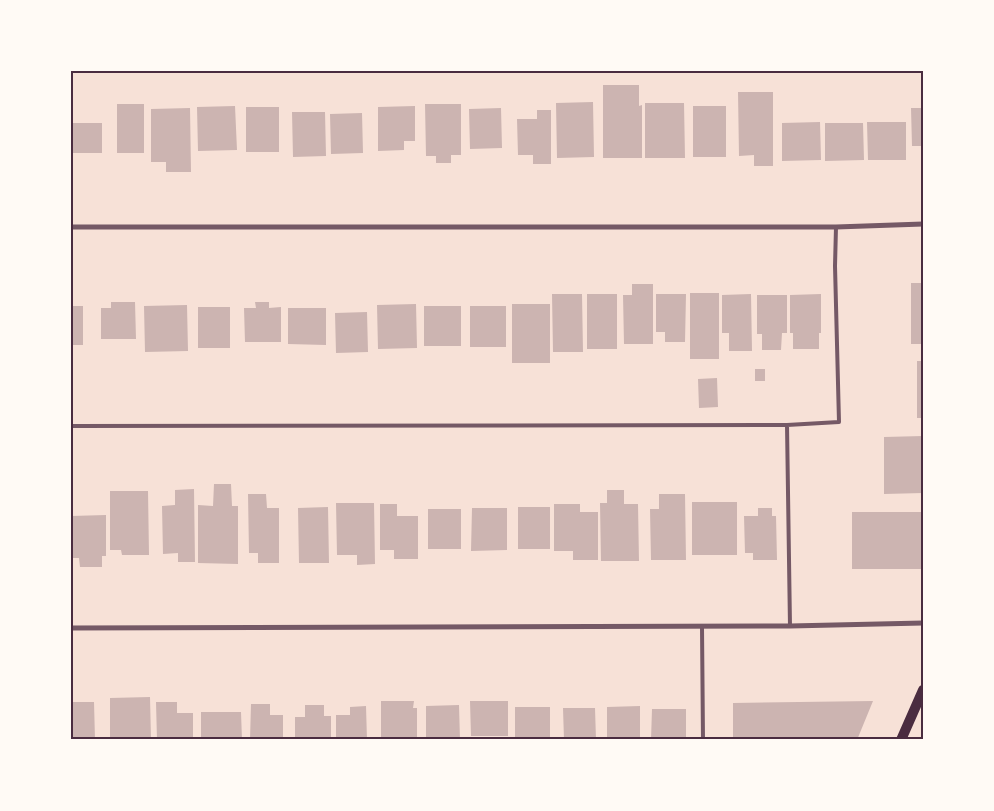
<svg xmlns="http://www.w3.org/2000/svg" width="994" height="811" viewBox="0 0 994 811" font-family="'Public Sans',sans-serif">
	<style>
		.building { fill: #ccb4b1 }
		.lines { fill: none; stroke-linecap: round; stroke-linejoin: round }
		.service { stroke: #755966; stroke-width: 4 }
		.minor { stroke: #755966; stroke-width: 5 }
		.secondary { stroke: #4a2c40; stroke-width: 10 }
		.neatline { fill: none; stroke: #4a2c40; stroke-width: 2 }
	</style>
	<rect width="100%" height="100%" fill="#f7e1d7"/>
	<!-- building -->
	<path class="building" d="M 603,85 L 639,85 L 639,106 L 642,105 L 642,158 L 603,158 Z
		M 738,92 L 773,92 L 773,166 L 754,166 L 754,155 L 739,156 Z
		M 593,102 L 594,157 L 557,158 L 556,103 Z
		M 645,103 L 684,103 L 685,158 L 645,158 Z
		M 117,104 L 144,104 L 144,153 L 117,153 Z
		M 425,104 L 461,104 L 461,155 L 451,155 L 451,163 L 436,163 L 436,156 L 426,156 Z
		M 235,106 L 237,150 L 198,151 L 197,107 Z
		M 415,106 L 415,141 L 404,141 L 404,150 L 378,151 L 378,107 Z
		M 693,106 L 726,106 L 726,157 L 693,157 Z
		M 246,107 L 279,107 L 279,152 L 246,152 Z
		M 190,108 L 191,172 L 166,172 L 166,162 L 151,162 L 151,109 Z
		M 501,108 L 502,148 L 470,149 L 469,109 Z
		M 911,108 L 923,108 L 923,146 L 912,146 Z
		M 537,110 L 551,110 L 551,164 L 533,164 L 533,155 L 518,155 L 517,119 L 537,119 Z
		M 292,112 L 325,112 L 326,156 L 293,157 Z
		M 362,113 L 363,153 L 331,154 L 330,114 Z
		M 820,122 L 821,160 L 782,161 L 782,123 Z
		M 867,122 L 906,122 L 906,160 L 868,160 Z
		M 71,123 L 102,123 L 102,153 L 71,153 Z
		M 825,123 L 863,123 L 864,160 L 825,161 Z
		M 911,283 L 923,283 L 923,344 L 911,344 Z
		M 632,284 L 653,284 L 653,344 L 624,344 L 623,295 L 632,295 Z
		M 690,293 L 719,293 L 719,359 L 690,359 Z
		M 552,294 L 582,294 L 583,352 L 553,352 Z
		M 587,294 L 617,294 L 617,349 L 587,349 Z
		M 656,294 L 686,294 L 685,342 L 665,342 L 665,332 L 656,332 Z
		M 751,294 L 752,351 L 729,351 L 729,333 L 722,333 L 722,295 Z
		M 821,294 L 821,333 L 819,333 L 819,349 L 793,349 L 793,333 L 790,333 L 790,295 Z
		M 757,295 L 787,295 L 787,333 L 782,333 L 781,350 L 762,350 L 762,334 L 757,334 Z
		M 111,302 L 135,302 L 136,339 L 101,339 L 101,308 L 111,308 Z
		M 255,302 L 269,302 L 269,308 L 281,307 L 281,342 L 245,342 L 244,308 L 256,308 Z
		M 416,304 L 417,348 L 378,349 L 377,305 Z
		M 512,304 L 550,304 L 550,363 L 512,363 Z
		M 187,305 L 188,351 L 145,352 L 144,306 Z
		M 71,306 L 83,306 L 83,345 L 71,345 Z
		M 424,306 L 461,306 L 461,346 L 424,346 Z
		M 470,306 L 506,306 L 506,347 L 470,347 Z
		M 198,307 L 230,307 L 230,348 L 198,348 Z
		M 288,308 L 326,308 L 326,345 L 288,344 Z
		M 367,312 L 368,352 L 336,353 L 335,313 Z
		M 917,361 L 923,361 L 923,418 L 917,418 Z
		M 755,369 L 765,369 L 765,381 L 755,381 Z
		M 717,378 L 718,407 L 699,408 L 698,379 Z
		M 923,436 L 923,493 L 884,494 L 884,437 Z
		M 214,484 L 231,484 L 232,506 L 238,506 L 238,564 L 198,563 L 198,505 L 213,506 Z
		M 194,489 L 195,562 L 178,562 L 178,553 L 163,554 L 162,506 L 175,505 L 175,490 Z
		M 607,490 L 624,490 L 624,504 L 638,504 L 639,561 L 601,561 L 600,503 L 607,503 Z
		M 110,491 L 148,491 L 149,555 L 122,555 L 121,550 L 110,550 Z
		M 248,494 L 266,494 L 267,508 L 279,508 L 279,563 L 258,563 L 258,553 L 249,553 Z
		M 659,494 L 685,494 L 686,560 L 651,560 L 650,509 L 659,509 Z
		M 692,502 L 737,502 L 737,555 L 692,555 Z
		M 336,503 L 374,503 L 375,564 L 357,565 L 357,555 L 337,555 Z
		M 380,504 L 397,504 L 397,516 L 418,516 L 418,559 L 394,559 L 394,550 L 380,550 Z
		M 554,504 L 580,504 L 580,512 L 598,512 L 598,560 L 573,560 L 573,551 L 554,551 Z
		M 328,507 L 329,563 L 299,563 L 298,508 Z
		M 518,507 L 550,507 L 550,549 L 518,549 Z
		M 472,508 L 507,508 L 507,550 L 471,551 Z
		M 758,508 L 772,508 L 772,516 L 776,516 L 777,560 L 753,560 L 753,553 L 745,553 L 744,516 L 758,516 Z
		M 428,509 L 461,509 L 461,549 L 428,549 Z
		M 852,512 L 923,512 L 923,569 L 852,569 Z
		M 106,515 L 106,556 L 102,556 L 102,567 L 80,567 L 79,558 L 71,558 L 71,516 Z
		M 150,697 L 151,740 L 110,740 L 110,698 Z
		M 381,701 L 414,701 L 413,708 L 417,708 L 417,740 L 381,740 Z
		M 470,701 L 508,701 L 508,736 L 471,736 Z
		M 873,701 L 857,740 L 733,740 L 733,703 Z
		M 71,702 L 94,702 L 95,740 L 71,740 Z
		M 156,702 L 177,702 L 177,713 L 193,713 L 193,740 L 157,740 Z
		M 251,704 L 270,704 L 270,715 L 283,715 L 283,740 L 250,740 Z
		M 305,705 L 324,705 L 324,716 L 331,716 L 331,740 L 295,740 L 295,717 L 305,717 Z
		M 459,705 L 460,740 L 426,740 L 426,706 Z
		M 366,706 L 367,740 L 336,740 L 336,715 L 350,715 L 350,707 Z
		M 640,706 L 640,740 L 607,740 L 607,707 Z
		M 515,707 L 550,707 L 550,740 L 515,740 Z
		M 563,708 L 595,708 L 596,740 L 564,740 Z
		M 652,709 L 686,709 L 686,740 L 651,740 Z
		M 201,712 L 241,712 L 242,740 L 201,740 Z"/>
	<g class="lines">
		<!-- service -->
		<path class="service" d="M 71,426 L 787,425
			M 790,626 L 787,425 L 839,422 L 835,266 L 836,227
			M 702,627 L 703,740"/>
		<!-- minor -->
		<path class="minor" d="M 71,227 L 836,227 L 923,224
			M 71,628 L 790,626 L 923,623"/>
		<!-- secondary -->
		<path class="secondary" d="M 901,740 L 923,690"/>
	</g>
	<!-- border -->
	<rect width="994" height="811" fill="none" stroke="#fffaf5" stroke-width="145"/>
	<rect x="72" y="72" width="850" height="666" class="neatline"/>
</svg>
